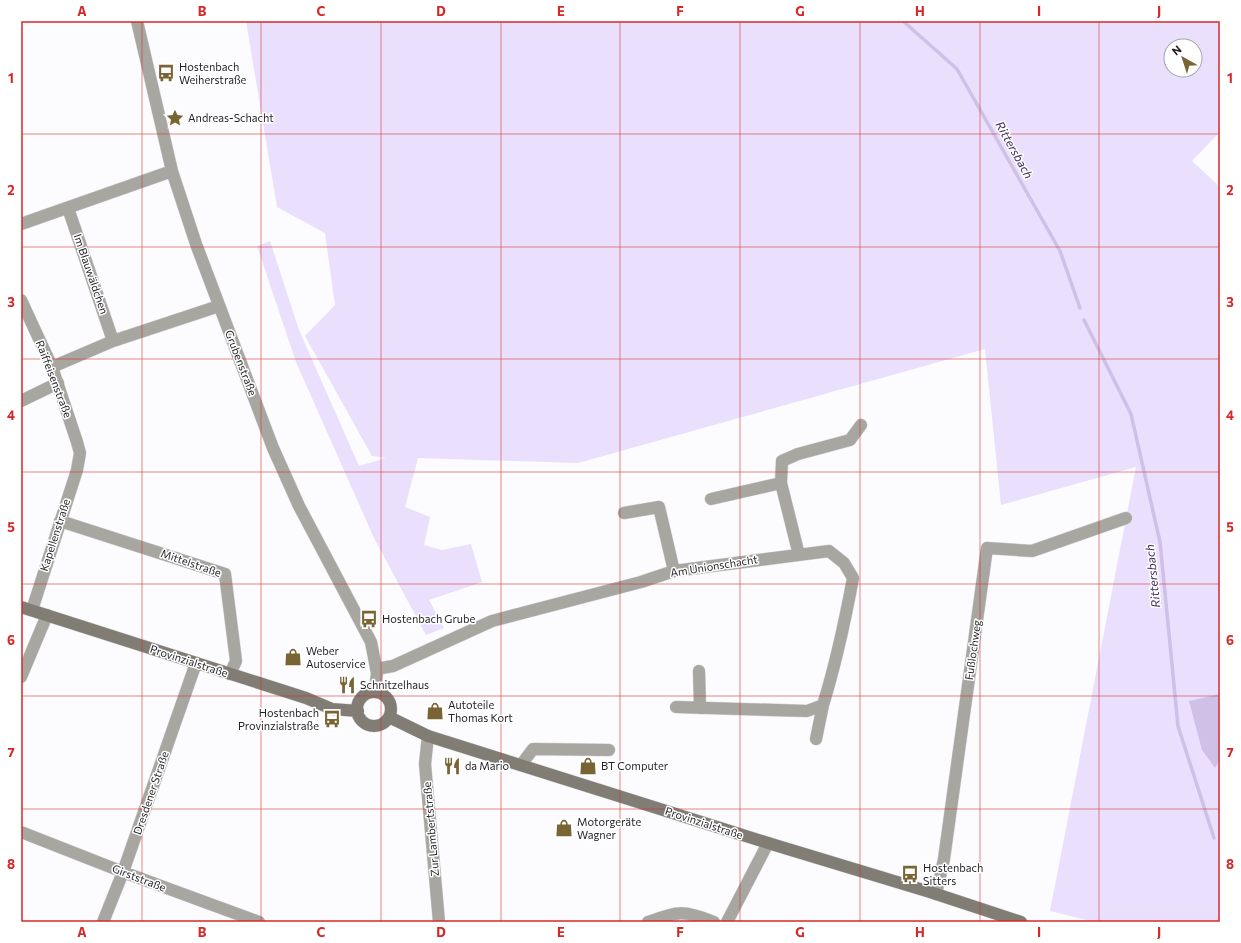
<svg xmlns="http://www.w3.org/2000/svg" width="1241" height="943" viewBox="0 0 1241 943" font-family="Commissioner,sans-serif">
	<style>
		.green { fill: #eadffc; fill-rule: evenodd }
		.water { fill: #cfc0e7 }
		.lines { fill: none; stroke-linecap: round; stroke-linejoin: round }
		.stream { stroke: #cfc0e7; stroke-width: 3.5 }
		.street-casing { stroke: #d9d8da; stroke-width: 13 }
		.secondary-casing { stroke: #d9d8da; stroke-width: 13 }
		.street { stroke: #a8a6a1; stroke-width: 12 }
		.secondary { stroke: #817d75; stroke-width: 12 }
		.grid { fill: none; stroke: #d62828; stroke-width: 1; stroke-opacity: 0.55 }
		.labels { text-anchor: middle; stroke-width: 3; stroke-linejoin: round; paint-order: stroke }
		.poi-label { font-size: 11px; fill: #211f24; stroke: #fff; text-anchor: start }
		.street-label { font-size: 11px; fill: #211f24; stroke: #fff }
		.water-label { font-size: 12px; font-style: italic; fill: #412c5d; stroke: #fff }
		.neatline { fill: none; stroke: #d62828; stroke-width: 1.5 }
		.grid-label { font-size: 13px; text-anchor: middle; font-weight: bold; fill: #d62828 }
	</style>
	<rect width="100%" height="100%" fill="#fcfbfd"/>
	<!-- green -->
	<path class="green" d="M 246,21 L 1214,21 L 1220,26 L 1220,132 L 1192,161 L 1220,187 L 1220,922 L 1095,922 L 1050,911 L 1136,467 L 1001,505 L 985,349 L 578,463 L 418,458 L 405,507 L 430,517 L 424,545 L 442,550 L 471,544 L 482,582 L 429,600 L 444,628 L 426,635 L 374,538 L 296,362 L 257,246 L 270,241 L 299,330 L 359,466 L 386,458 L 372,456 L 305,336 L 335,305 L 325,233 L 277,207 ZM 1171,46 L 1195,46 L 1195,70 L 1171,70 Z"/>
	<!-- water -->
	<path class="water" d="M 1220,694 L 1220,759 L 1215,768 L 1202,750 L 1189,701 Z"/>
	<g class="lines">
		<!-- stream -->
		<path class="stream" d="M 903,21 L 957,69 L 1060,251 L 1080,308
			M 1084,320 L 1131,414 L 1160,542 L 1178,726 L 1214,838"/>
		<!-- street casing -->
		<g class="street-casing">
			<path id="street" d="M 137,21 L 172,171 L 196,244 L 273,448 L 299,506 L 371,642 L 377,673 L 375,691
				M 68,208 L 113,341
				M 21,224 L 172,171
				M 21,300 L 52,367 L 77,442 L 80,453 L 77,470 L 32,610
				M 52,367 L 113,341 L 219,306
				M 21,401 L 58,383
				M 711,499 L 781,483
				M 624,513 L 659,507 L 674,571
				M 60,521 L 225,574 L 236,661 L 230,674
				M 799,555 L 781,483 L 782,461 L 798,454 L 850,440 L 861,425
				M 376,669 L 393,666 L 492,621 L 641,582 L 674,571 L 829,551 L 844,563 L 853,578 C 845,621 836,663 823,705 L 807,711 L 676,707
				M 699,671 L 700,708
				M 21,677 L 47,615
				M 428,736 L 425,764 L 439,922
				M 816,739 L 823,705
				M 521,765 L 533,749 L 609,750
				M 21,832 L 123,872 L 259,922
				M 936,894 L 944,859 L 987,548 L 1032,551 L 1126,518
				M 103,922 L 123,872 L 196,663
				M 648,922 C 680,911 682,910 714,922
				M 727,922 L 768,843"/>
		</g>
		<!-- secondary casing -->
		<g class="secondary-casing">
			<path id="secondary" d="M 21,607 L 306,698 L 332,709 L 358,711
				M357 709a17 17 0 1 1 34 0a17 17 0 1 1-34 0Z
				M 389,717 L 428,736 L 768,843 L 930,892 L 1021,922"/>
		</g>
		<!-- street -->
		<use href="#street" class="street"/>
		<!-- secondary -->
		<use href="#secondary" class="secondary"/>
	</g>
	<!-- grid -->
	<path class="grid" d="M 142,21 L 142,922M 261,21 L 261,922M 381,21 L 381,922M 501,21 L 501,922M 620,21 L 620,922M 740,21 L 740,922M 860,21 L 860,922M 980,21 L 980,922M 1099,21 L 1099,922M 21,134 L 1220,134M 21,247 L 1220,247M 21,359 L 1220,359M 21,472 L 1220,472M 21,584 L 1220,584M 21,696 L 1220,696M 21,809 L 1220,809"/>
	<!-- icons -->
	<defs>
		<g id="bus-bare" transform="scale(1.38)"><path d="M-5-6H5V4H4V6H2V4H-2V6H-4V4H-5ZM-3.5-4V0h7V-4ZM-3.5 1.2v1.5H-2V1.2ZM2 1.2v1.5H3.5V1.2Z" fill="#796534" stroke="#fff" stroke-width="2.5" paint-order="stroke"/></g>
		<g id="sight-bare" transform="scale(1.38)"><path d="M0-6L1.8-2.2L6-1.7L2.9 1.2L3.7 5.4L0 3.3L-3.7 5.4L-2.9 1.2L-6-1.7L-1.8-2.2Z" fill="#796534" stroke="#fff" stroke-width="2.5" paint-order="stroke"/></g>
		<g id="shop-bare" transform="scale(1.38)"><path d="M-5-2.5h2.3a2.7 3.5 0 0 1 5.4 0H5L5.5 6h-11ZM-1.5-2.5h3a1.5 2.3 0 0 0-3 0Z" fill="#796534" stroke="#fff" stroke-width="2.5" paint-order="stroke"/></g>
		<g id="restaurant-bare" transform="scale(1.38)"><path d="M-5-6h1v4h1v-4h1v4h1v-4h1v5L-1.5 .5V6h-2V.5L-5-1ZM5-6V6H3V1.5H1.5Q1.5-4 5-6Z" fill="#796534" stroke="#fff" stroke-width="2.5" paint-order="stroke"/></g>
	</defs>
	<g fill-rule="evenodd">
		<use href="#bus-bare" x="166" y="73"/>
		<use href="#sight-bare" x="175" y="118"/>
		<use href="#bus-bare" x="369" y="619"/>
		<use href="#shop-bare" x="293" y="657"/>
		<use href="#restaurant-bare" x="347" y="685"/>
		<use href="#shop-bare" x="435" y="711"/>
		<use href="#bus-bare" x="332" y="719"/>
		<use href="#restaurant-bare" x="452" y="766"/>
		<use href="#shop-bare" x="588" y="766"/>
		<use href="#shop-bare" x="564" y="828"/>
		<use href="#bus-bare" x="910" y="874"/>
	</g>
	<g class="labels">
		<!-- poi labels -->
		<g class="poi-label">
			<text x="179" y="71">Hostenbach<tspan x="179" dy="13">Weiherstraße</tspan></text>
			<text x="188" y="122">Andreas-Schacht</text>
			<text x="382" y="623">Hostenbach Grube</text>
			<text x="306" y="655">Weber<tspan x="306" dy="13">Autoservice</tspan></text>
			<text x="360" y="689">Schnitzelhaus</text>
			<text x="448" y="709">Autoteile<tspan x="448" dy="13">Thomas Kort</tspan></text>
			<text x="319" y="717" text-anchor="end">Hostenbach<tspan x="319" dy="13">Provinzialstraße</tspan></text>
			<text x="465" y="770">da Mario</text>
			<text x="601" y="770">BT Computer</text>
			<text x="577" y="826">Motorgeräte<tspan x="577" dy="13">Wagner</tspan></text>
			<text x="923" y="872">Hostenbach<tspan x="923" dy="13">Sitters</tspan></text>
		</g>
		<!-- street labels -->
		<g class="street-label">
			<text transform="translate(91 274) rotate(71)" y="4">Im Blauwäldchen</text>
			<text transform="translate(241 363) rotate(69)" y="4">Grubenstraße</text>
			<text transform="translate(54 379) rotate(69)" y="4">Raiffeisenstraße</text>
			<text transform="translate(55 535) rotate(-72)" y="4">Kapellenstraße</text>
			<text transform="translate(191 563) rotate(19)" y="4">Mittelstraße</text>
			<text transform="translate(714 566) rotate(-9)" y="4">Am Unionschacht</text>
			<text transform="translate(973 650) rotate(-82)" y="4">Fußlochweg</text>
			<text transform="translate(189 661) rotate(18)" y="4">Provinzialstraße</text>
			<text transform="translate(151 793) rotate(-71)" y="4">Dresdener Straße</text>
			<text transform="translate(704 823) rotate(18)" y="4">Provinzialstraße</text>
			<text transform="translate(431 829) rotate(-95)" y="4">Zur Lambertstraße</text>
			<text transform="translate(139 878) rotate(21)" y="4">Girststraße</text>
		</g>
		<!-- water labels -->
		<g class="water-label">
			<text transform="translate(1014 150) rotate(61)" y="4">Rittersbach</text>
			<text transform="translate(1153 576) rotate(-96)" y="4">Rittersbach</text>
		</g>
	</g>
	<!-- border -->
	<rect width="1241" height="943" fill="none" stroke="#ffffff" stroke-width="44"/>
	<!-- north arrow -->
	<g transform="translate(1183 58) rotate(321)"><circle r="19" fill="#ffffff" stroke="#a6a5a7"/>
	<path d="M0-3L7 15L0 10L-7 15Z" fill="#796534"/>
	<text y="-6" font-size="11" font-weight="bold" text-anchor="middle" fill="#211f24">N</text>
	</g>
	<rect x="22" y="22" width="1197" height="899" class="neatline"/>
	<g class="grid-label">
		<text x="82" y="16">A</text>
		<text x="202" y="16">B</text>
		<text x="321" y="16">C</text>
		<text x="441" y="16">D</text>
		<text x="561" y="16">E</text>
		<text x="680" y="16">F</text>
		<text x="800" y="16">G</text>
		<text x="920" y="16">H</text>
		<text x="1039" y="16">I</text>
		<text x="1159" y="16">J</text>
		<text x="11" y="83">1</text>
		<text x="1230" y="83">1</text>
		<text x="11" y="195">2</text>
		<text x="1230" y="195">2</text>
		<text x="11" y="307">3</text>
		<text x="1230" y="307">3</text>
		<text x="11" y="420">4</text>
		<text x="1230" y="420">4</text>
		<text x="11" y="532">5</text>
		<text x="1230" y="532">5</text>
		<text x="11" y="645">6</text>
		<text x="1230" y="645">6</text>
		<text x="11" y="757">7</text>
		<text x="1230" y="757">7</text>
		<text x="11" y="869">8</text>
		<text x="1230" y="869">8</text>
		<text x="82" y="937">A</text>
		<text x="202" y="937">B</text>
		<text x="321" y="937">C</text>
		<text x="441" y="937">D</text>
		<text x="561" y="937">E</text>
		<text x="680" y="937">F</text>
		<text x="800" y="937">G</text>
		<text x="920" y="937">H</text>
		<text x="1039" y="937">I</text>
		<text x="1159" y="937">J</text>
	</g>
</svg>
